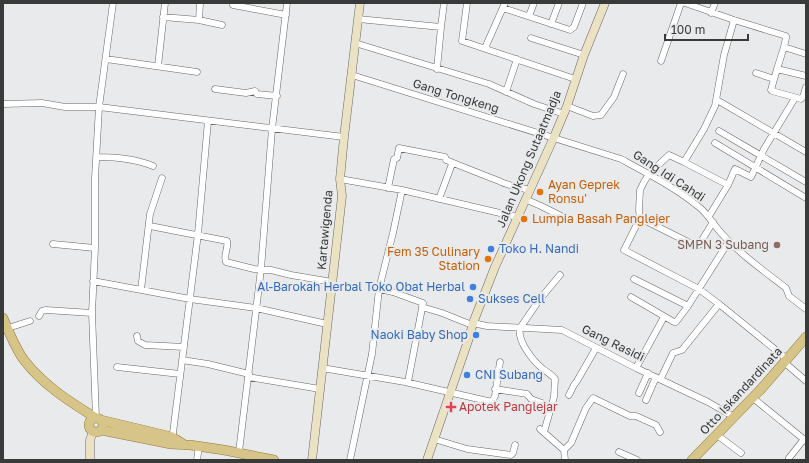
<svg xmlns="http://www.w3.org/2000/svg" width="809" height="463" viewBox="0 0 809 463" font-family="'Golos Text',sans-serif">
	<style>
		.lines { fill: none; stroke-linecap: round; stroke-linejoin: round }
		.street-casing { stroke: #666667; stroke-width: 7 }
		.secondary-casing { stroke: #666667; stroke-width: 9 }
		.primary-casing { stroke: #8e7a39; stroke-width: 10 }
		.street { stroke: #fff; stroke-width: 6 }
		.secondary { stroke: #ebe2c3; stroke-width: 8 }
		.primary { stroke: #d7c488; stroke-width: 9 }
		.food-dot { fill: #e8710a; stroke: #e9eaeb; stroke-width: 1.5 }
		.education-dot { fill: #8d6e63; stroke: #e9eaeb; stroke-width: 1.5 }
		.shop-dot { fill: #3f7fe0; stroke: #e9eaeb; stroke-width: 1.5 }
		.health-dot { fill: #e0444e; stroke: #e9eaeb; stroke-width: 1.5 }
		.labels { text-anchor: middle; stroke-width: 4; stroke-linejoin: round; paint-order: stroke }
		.street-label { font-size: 12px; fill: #393a3a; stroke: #e9eaeb }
		.food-label { font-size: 12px; fill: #c56008; stroke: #e9eaeb; text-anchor: start }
		.education-label { font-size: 12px; fill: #785e54; stroke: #e9eaeb; text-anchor: end }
		.shop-label { font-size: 12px; fill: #366cbe; stroke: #e9eaeb; text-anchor: start }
		.health-label { font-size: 12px; fill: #be3a42; stroke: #e9eaeb; text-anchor: start }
	</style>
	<rect width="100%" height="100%" fill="#e9eaeb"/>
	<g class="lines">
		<!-- street casing -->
		<g class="street-casing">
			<path id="street" d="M 467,3 L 462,41 L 575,79
				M 685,3 L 734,20 L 786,36 L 786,38 L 784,47 L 806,54
				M 233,5 L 286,15
				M 503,8 L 570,30 L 574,27 L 583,3
				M 711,13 L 715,3
				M 529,16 L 534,3
				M 163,17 L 199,20 L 222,25
				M 358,19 L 441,27 L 444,3
				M 199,20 L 200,3
				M 734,20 L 724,55 L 715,106 L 704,129 L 684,162 L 669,155 L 649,174 L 644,182 L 640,190 L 639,210 L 640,218 L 624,250 L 699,289 L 719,304 L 787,359
				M 551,24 L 559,3
				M 531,38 L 584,55
				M 355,43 L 489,84 L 534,104 L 564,114
				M 485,48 L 505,3
				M 106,59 L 197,72
				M 661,61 L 681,3
				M 158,66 L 165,3
				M 437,69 L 441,27
				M 777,69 L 784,47
				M 756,73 L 774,79
				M 352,75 L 621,159 C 647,173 676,188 699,207 C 709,215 714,226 723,235 C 741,255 764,271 786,288 L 789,296 L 806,309
				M 806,76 L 777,69 L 771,90 L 772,91 L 801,99 L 803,97 L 806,87
				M 215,89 L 246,93 L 255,91 L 257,94 L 277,96
				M 506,92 L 517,59
				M 717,100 L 806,152
				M 3,104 L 42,103 L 65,107 L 99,107 L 344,137
				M 567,106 L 593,116 L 601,115 L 614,97 L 623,74
				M 719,131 L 806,182
				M 715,143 L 806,198
				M 97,157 C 114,157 136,159 153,166
				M 684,162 L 728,185
				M 340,179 L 402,190 L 517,217
				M 388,188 L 394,159 L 397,158 L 399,148 L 445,157 L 446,160 C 463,167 481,174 499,181 C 508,186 520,187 529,190
				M 439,199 L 452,164
				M 525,199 L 541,206 L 567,219
				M 709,216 L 728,185 L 735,169 L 751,177 L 764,149 L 795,98
				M 640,218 L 696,246 L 699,245 L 713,222
				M 150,226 L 227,241 C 229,248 223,255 226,262 L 254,269 L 271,270 L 291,275 L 332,282
				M 53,244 L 95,248
				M 634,279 L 688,306 L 729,241
				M 93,281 L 190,299 L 256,308 L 327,324
				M 379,289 L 393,292 L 423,303 L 408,382
				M 141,290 L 150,214 L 162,178
				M 631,297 L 674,322 L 676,322 L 688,306
				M 422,307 L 442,313 L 472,325
				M 39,316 L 42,311 L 46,310 L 92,313
				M 473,323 L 487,326 L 562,330 L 636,368 L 708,402 L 734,417
				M 8,328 L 30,321
				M 137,336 L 138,341 L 145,345 L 184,347
				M 182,360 L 208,364 L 249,374
				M 784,362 L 806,381
				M 117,367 L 180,374
				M 322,368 L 405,382 L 492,402 L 495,396 L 500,362
				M 636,368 L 664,317
				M 248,377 L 320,389
				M 661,378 L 673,353 L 682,350 L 719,304
				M 495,389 L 527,394 L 531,399 L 542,403 L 542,408 L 550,410
				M 639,393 L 648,373
				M 569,395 L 574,385 L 577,381 L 596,348
				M 753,398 L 806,441
				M 646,400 L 656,377
				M 96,418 L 92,313 L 95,248 L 95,178 L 99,107 L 113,3
				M 540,429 L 564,450 L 565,460
				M 544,432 L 554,397 L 555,379 C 552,375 547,372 543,369 C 533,361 517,341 520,328 L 540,299 L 560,275
				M 717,435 L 741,453
				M 434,439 L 467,449 L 511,455 L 513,453 L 515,445
				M 172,441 L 198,234 L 208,121
				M 564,450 L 571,443 L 586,408 L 593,398 L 630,416 L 636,416 L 656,425 L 660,432
				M 239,452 L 261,269 L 272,129 L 287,3
				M 619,452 L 637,460
				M 789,458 L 804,439
				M 197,460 L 199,446
				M 350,460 L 372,354 L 379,289 L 393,233 L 402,190"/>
		</g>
		<!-- secondary casing -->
		<g class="secondary-casing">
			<path id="secondary" d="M 90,460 L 90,440 L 93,432
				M 312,460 L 342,196 L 340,179 L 344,137 L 360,3
				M 427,460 L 469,338 L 473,323 L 495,267 L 554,137 L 567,106 L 584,55 L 605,3"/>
		</g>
		<!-- primary casing -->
		<g class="primary-casing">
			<path id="primary" d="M 3,318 C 9,332 15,348 24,360 C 43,385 70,402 96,418
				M89 425a7 7 0 1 1 14 0a7 7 0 1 1-14 0Z
				M 101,420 L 172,437 L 185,445
				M 101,430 L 171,444 L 190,445 L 224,450 L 274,460
				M 692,460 L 762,388 L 806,337"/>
		</g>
		<!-- street -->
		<use href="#street" class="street"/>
		<!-- secondary -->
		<use href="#secondary" class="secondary"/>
		<!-- primary -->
		<use href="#primary" class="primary"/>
	</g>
	<!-- markers -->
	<g class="food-dot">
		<circle cx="540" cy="192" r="4"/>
		<circle cx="524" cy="219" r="4"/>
		<circle cx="488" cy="259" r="4"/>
	</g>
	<circle class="education-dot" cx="777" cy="245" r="4"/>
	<g class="shop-dot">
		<circle cx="491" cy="249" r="4"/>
		<circle cx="473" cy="287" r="4"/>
		<circle cx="470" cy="299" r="4"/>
		<circle cx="476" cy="335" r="4"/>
		<circle cx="467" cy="375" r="4"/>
	</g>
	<path class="health-dot" d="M449 401h4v4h4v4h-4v4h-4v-4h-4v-4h4z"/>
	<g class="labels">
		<!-- street labels -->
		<g class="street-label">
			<text transform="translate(456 96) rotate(17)" y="4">Gang Tongkeng</text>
			<text transform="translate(529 159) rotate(-67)" y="4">Jalan Ukong Sutaatmadja</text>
			<text transform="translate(669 176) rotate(33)" y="4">Gang Idi Cahdi</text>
			<text transform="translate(325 230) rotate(-85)" y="4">Kartawigenda</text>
			<text transform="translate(613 343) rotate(26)" y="4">Gang Rasidi</text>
			<text transform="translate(741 391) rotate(-47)" y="4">Otto Iskandardinata</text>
		</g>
		<!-- food labels -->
		<g class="food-label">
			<text x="548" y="189">Ayan Geprek<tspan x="548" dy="14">Ronsu'</tspan></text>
			<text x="532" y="223">Lumpia Basah Panglejer</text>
			<text x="480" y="256" text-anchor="end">Fem 35 Culinary<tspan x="480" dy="14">Station</tspan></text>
		</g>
		<!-- education labels -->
		<g class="education-label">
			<text x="769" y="249">SMPN 3 Subang</text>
		</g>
		<!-- shop labels -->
		<g class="shop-label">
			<text x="499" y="253">Toko H. Nandi</text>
			<text x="465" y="291" text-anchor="end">Al-Barokah Herbal Toko Obat Herbal</text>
			<text x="478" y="303">Sukses Cell</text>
			<text x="468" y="339" text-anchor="end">Naoki Baby Shop</text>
			<text x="475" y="379">CNI Subang</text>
		</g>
		<!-- health labels -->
		<g class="health-label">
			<text x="459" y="411">Apotek Panglejar</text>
		</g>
	</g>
	<!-- border -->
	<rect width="809" height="463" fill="none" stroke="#393a3a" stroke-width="8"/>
	<!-- scale -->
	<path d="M665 34v6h83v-6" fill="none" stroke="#393a3a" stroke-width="2"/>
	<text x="671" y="34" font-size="12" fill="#393a3a" stroke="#e9eaeb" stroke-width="3" paint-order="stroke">100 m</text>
</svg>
